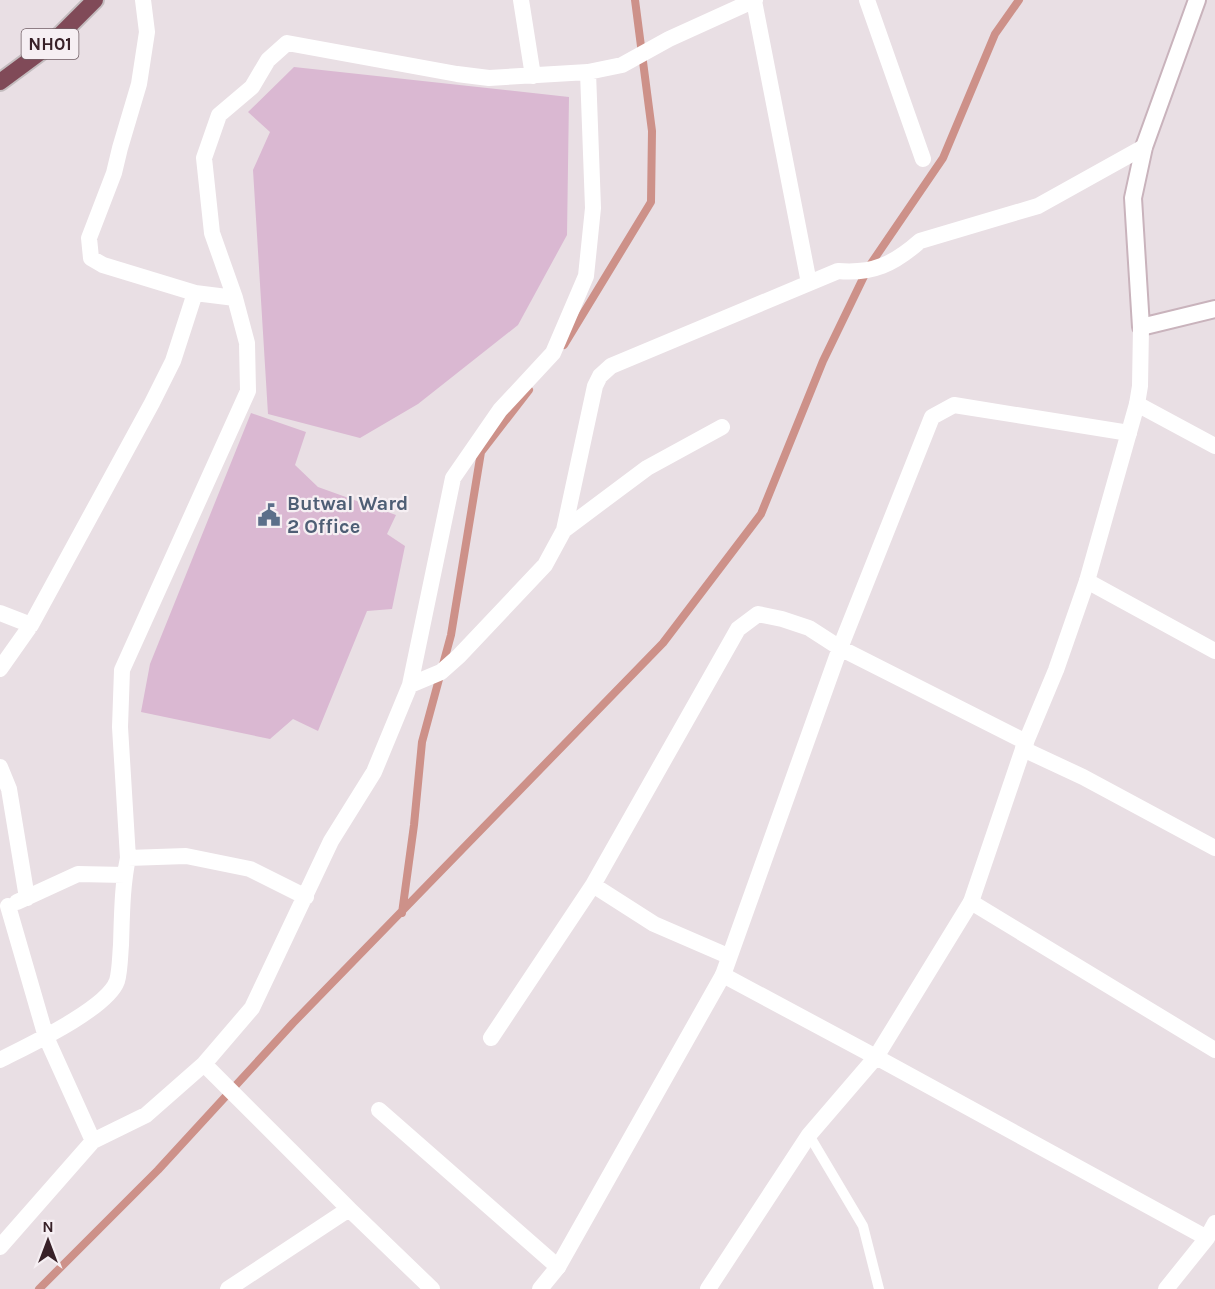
<svg xmlns="http://www.w3.org/2000/svg" width="1215" height="1289" viewBox="0 0 1215 1289" font-family="Karla,sans-serif">
	<style>
		.green { fill: #dab8d2 }
		.lines { fill: none; stroke-linecap: round; stroke-linejoin: round }
		.stream { stroke: #cd9189; stroke-width: 8 }
		.secondary-casing { stroke: #c9b3bc; stroke-width: 20 }
		.trunk-casing { stroke: #c3bcbe; stroke-width: 20 }
		.service { stroke: #fff; stroke-width: 10 }
		.minor { stroke: #fff; stroke-width: 16 }
		.tertiary { stroke: #fff; stroke-width: 16 }
		.secondary { stroke: #fff; stroke-width: 16 }
		.trunk { stroke: #804a58; stroke-width: 16 }
		.labels { text-anchor: middle; stroke-width: 4.5; stroke-linejoin: round; paint-order: stroke }
		.shield { fill: #f6eff3; stroke: #715f65; stroke-width: 1.5 }
		.shield-label { font-size: 18px; font-weight: bold; fill: #382128 }
		.service-label { font-size: 20px; font-weight: bold; fill: #4e5e75; stroke: #f6eff3; text-anchor: start }
	</style>
	<rect width="100%" height="100%" fill="#e9dfe4"/>
	<!-- green -->
	<path class="green" d="M 294,67 L 569,97 L 567,235 L 518,325 L 418,404 L 360,438 L 268,414 L 253,170 L 270,132 L 248,112 Z
		M 251,413 L 306,432 L 295,465 L 318,487 L 396,515 L 387,534 L 405,546 L 392,609 L 367,611 L 318,731 L 293,719 L 270,739 L 141,712 L 150,664 Z"/>
	<g class="lines">
		<!-- stream -->
		<path class="stream" d="M 564,345 L 651,202 L 652,131 L 635,0
			M 402,913 L 414,825 L 422,742 L 451,635 L 481,452 L 529,390
			M 39,1289 L 158,1170 L 293,1023 L 663,643 L 761,514 L 823,361 L 868,268 L 943,158 L 995,34 L 1019,0"/>
		<!-- secondary casing -->
		<g class="secondary-casing">
			<path id="secondary" d="M 1197,0 L 1144,147 L 1133,198 L 1141,327 L 1215,309"/>
		</g>
		<!-- trunk casing -->
		<g class="trunk-casing">
			<path id="trunk" d="M 0,82 L 50,45 L 95,0"/>
		</g>
		<!-- service -->
		<path class="service" d="M 809,1135 L 863,1226 L 879,1289"/>
		<!-- minor -->
		<path class="minor" d="M 143,0 L 147,32 L 139,84 L 120,148 L 114,173 L 89,238 L 91,258 L 103,265 L 195,293 L 235,298
			M 521,0 L 533,76
			M 867,0 L 923,159
			M 754,1 L 809,283
			M 1137,404 L 1215,446
			M 564,530 L 647,468 L 722,427
			M 1087,581 L 1215,651
			M 0,613 L 31,625
			M 0,669 L 31,625 L 152,403 L 173,361 L 195,293
			M 410,685 L 453,478 L 500,410 L 553,353 L 586,276 L 593,208 L 588,72
			M 1023,749 L 1083,777 L 1215,848
			M 0,767 L 9,789 L 27,898
			M 128,858 L 186,856 L 250,869 L 306,897
			M 593,885 L 654,924 L 728,956
			M 17,902 L 78,874 L 125,875
			M 971,902 L 1215,1050
			M 8,906 L 46,1037 L 93,1141
			M 723,975 L 840,648 L 932,417 L 954,405 L 1129,433
			M 491,1038 L 593,885 L 738,629 L 758,614 L 782,619 L 809,628 L 840,648 L 1026,742
			M 0,1060 C 27,1046 107,1009 117,981 C 120,971 120,956 121,945 C 122,916 122,886 128,858 L 120,727 L 122,670 L 248,391 L 247,343 L 235,298 L 212,233 L 204,158 L 219,115 L 252,87 L 268,60 L 287,43 L 457,74 L 489,78 L 588,72 L 622,65 L 669,39 L 755,0
			M 204,1064 L 349,1209 L 228,1289
			M 379,1110 L 558,1267
			M 349,1209 L 432,1289
			M 0,1247 L 93,1141 L 146,1115 L 204,1064 L 252,1008 L 331,841 L 374,772 L 410,685 L 441,672 L 459,656 L 545,565 L 564,530 L 595,386 L 600,376 L 611,366 L 838,271 C 873,274 894,264 920,241 L 1038,206 L 1144,147
			M 708,1289 L 809,1135 L 876,1057 L 1207,1238
			M 1166,1289 L 1207,1238 L 1215,1223"/>
		<!-- tertiary -->
		<path class="tertiary" d="M 540,1289 L 558,1267 L 723,975 L 876,1057 L 971,902 L 1023,749 L 1056,670 L 1087,581 L 1137,404 L 1140,386 L 1141,327"/>
		<!-- secondary -->
		<use href="#secondary" class="secondary"/>
		<!-- trunk -->
		<use href="#trunk" class="trunk"/>
	</g>
	<!-- icons -->
	<defs>
		<g id="civic-bare" transform="scale(1.8)"><path d="M-.6-6.5H3V-4.5H.6V-3L4-1V1h2V6H-6V1h2V-1L-.6-3ZM-1.2 2.5V6h2.4V2.5Z" fill="#5c6f8a" stroke="#f6eff3" stroke-width="2.5" paint-order="stroke"/></g>
	</defs>
	<g fill-rule="evenodd">
		<use href="#civic-bare" x="269" y="515"/>
	</g>
	<g class="labels">
		<!-- shield labels -->
		<rect class="shield" x="21.5" y="29" width="57" height="30" rx="4.5"/>
		<g class="shield-label">
			<text x="50" y="50">NH01</text>
		</g>
		<!-- service labels -->
		<g class="service-label">
			<text x="287" y="510">Butwal Ward<tspan x="287" dy="23">2 Office</tspan></text>
		</g>
	</g>
	<!-- north arrow -->
	<g transform="translate(48 1241)" stroke="#f6eff3" stroke-width="4.5" paint-order="stroke">
	<path d="M0-4.5L10 22L0 15L-10 22Z" fill="#382128"/>
	<text y="-9" font-size="16" font-weight="bold" text-anchor="middle" fill="#382128">N</text>
	</g>
</svg>
